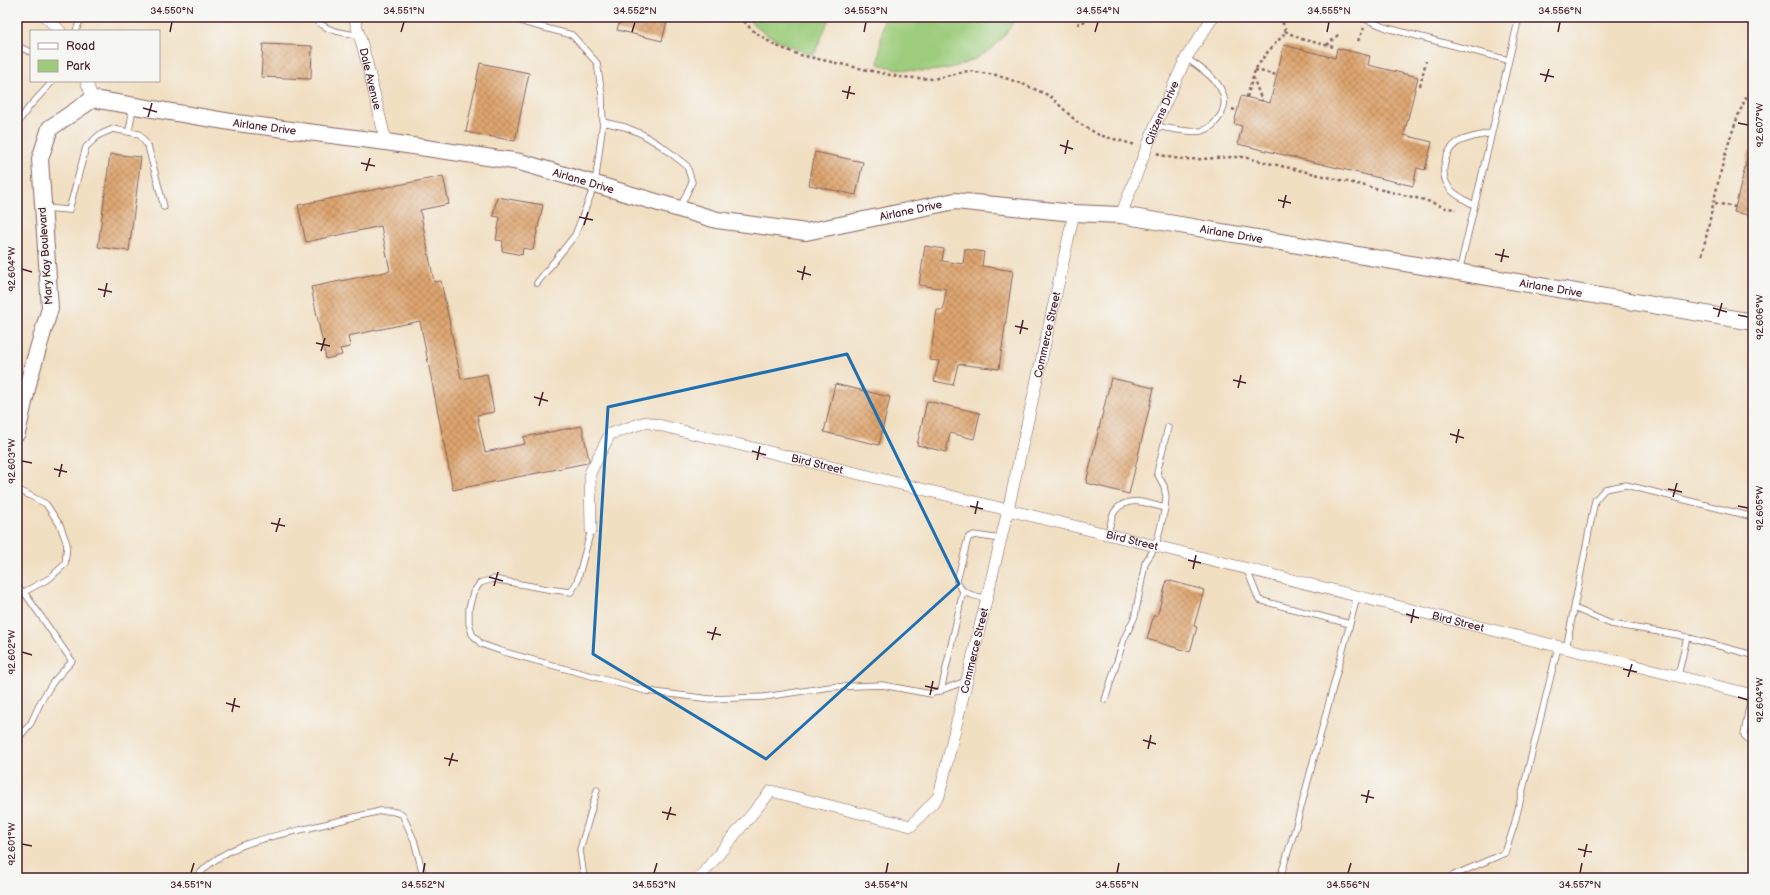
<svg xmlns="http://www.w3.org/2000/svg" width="1770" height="895" viewBox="0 0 1770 895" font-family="'Balsamiq Sans',sans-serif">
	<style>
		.green { fill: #9ccc7b; stroke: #737653 }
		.building { fill: url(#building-cross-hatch) }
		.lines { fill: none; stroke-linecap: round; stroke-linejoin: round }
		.lane-casing { stroke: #846260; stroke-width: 7 }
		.street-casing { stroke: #846260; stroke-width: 12 }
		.secondary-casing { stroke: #846260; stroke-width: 18 }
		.path { stroke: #846260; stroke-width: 2.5; stroke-dasharray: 3 3; stroke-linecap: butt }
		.lane { stroke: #fff; stroke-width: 5.5 }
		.street { stroke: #fff; stroke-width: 11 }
		.secondary { stroke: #fff; stroke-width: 16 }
		.marked { fill: none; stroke: #1f6fb2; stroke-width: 3; stroke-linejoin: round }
		.ticks { fill: none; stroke: #4a1f2b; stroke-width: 1.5 }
		.labels { text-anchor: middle; stroke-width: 3; stroke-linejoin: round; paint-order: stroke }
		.street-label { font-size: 11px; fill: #4a1f2b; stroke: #f6f6f2 }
		.neatline { fill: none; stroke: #4a1f2b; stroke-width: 1.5 }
		.ticks-label { font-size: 10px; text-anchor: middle; fill: #4a1f2b }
	</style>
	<defs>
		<pattern id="building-cross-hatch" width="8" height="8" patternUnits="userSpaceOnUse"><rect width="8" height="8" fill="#dda570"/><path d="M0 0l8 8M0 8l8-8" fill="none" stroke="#b5865c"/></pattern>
	</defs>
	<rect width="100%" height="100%" fill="#f6f6f2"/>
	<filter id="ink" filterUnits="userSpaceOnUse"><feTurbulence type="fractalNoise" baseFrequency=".025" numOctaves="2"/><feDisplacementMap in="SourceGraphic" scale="8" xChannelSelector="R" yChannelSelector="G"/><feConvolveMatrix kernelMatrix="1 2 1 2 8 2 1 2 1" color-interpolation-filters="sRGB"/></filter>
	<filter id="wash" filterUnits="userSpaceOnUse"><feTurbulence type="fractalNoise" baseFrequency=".012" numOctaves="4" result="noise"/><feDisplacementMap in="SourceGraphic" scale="16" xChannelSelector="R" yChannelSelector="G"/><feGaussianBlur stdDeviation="0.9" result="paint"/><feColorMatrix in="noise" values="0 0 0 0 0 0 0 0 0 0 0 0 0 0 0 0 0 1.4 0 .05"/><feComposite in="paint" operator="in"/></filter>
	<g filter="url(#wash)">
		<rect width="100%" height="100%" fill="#f1dfc2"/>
		<!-- green -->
		<path class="green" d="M 746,17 L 830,17 L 814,55 C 792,48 762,36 746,17 Z
			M 884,17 L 1017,17 C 1010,27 1004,38 994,46 C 961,74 918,76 878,64 Z"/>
		<g id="blocks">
			<!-- building -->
			<path class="building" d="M 621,17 L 668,17 L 662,41 L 617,30 Z
				M 263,44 L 312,46 L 311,79 L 261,77 Z
				M 1284,45 L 1335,58 L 1337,48 L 1370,56 L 1368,65 L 1418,77 L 1404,135 L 1432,142 L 1425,170 L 1417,168 L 1413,186 L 1238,144 L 1242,126 L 1234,124 L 1241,96 L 1270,103 Z
				M 480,63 L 529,73 L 515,141 L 466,132 Z
				M 1749,151 L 1753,152 L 1753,216 L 1734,212 Z
				M 815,152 L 863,162 L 856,195 L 809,185 Z
				M 110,154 L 141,157 L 129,251 L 98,247 Z
				M 443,176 L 449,204 L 420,210 L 434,282 L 441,281 L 461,379 L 487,374 L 494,412 L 477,415 L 485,452 L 525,444 L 523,437 L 582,426 L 589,460 L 587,463 L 453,490 L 420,321 L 348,336 L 350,347 L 340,349 L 342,355 L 326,359 L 311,287 L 390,271 L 381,226 L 306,242 L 298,205 Z
				M 497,197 L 543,205 L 533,250 L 523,248 L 522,255 L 502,251 L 503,241 L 496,240 L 500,217 L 493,216 Z
				M 925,246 L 944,249 L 942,261 L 963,264 L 965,249 L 984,252 L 982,266 L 1013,271 L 999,369 L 958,364 L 953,385 L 934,381 L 939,361 L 930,360 L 937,310 L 943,310 L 946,289 L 919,285 Z
				M 1111,378 L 1154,388 L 1129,494 L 1086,483 Z
				M 835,384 L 890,397 L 879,445 L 824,432 Z
				M 927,401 L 980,413 L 974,439 L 950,433 L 946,452 L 917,445 Z
				M 1167,580 L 1204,590 L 1194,626 L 1197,627 L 1190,652 L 1147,639 L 1154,615 L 1157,616 Z"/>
		</g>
	</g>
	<g filter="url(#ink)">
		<use href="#blocks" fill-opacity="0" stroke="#846260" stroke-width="1"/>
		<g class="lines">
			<!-- lane casing -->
			<g class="lane-casing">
				<path id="lane" d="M 313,17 C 325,31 341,33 359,35
					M 513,17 L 526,23 L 572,35 L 597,63 L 602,95 L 603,122 L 595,184 L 575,235 L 537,283
					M 1360,17 L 1387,28 L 1508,60
					M 76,31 L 81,17
					M 17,46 L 31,52
					M 603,122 L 625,127 L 642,134 L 663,147 L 687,166 L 692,182 L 680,208
					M 17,124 L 29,107 L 53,81
					M 1155,126 C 1168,128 1189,133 1201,131 C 1211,129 1215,123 1220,116 C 1236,90 1204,70 1186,58
					M 129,132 L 133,107
					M 1474,205 C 1467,201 1457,196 1451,190 C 1445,183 1443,176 1444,167 C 1448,138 1466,139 1491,133
					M 44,208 L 69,210 L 86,147 L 99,135 L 113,129 L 139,134 L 148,146 L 164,207
					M 1459,272 L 1519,17
					M 17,489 L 46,504 L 60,525 L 67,544 L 65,564 L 50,578 L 24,592 L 17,590
					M 591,530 L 577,582 L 571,592 L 547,589 L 493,579 L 480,583 L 473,593 L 469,608 L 469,623 L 472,634 L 481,644 L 501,651 L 646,691 L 710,699 L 764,697 L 830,687 L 882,685 L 931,694 L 966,681
					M 1107,535 C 1110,528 1111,516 1115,511 C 1128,494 1149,504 1165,508
					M 1247,570 L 1259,600 L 1350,624
					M 987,599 C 974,595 961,595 957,581 L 968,538 L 974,535 L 1001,539
					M 1574,608 L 1611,624 L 1678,635 L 1753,655
					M 1566,649 L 1595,500 L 1605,489 L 1626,485 L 1753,517
					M 1678,676 L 1687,637
					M 941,691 L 963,591
					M 1751,695 L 1744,735 L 1753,744
					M 1105,700 L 1124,639 L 1135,616 L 1145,563 L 1156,546 L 1165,508 L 1166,497 L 1164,486 L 1157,473 L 1168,427
					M 17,740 L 31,723 L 41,701 L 53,682 L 72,661 L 24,592
					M 1452,876 L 1505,853 L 1514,826 L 1558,647
					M 196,878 C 223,844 269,837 309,828 C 333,822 356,817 380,811 L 391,811 L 402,814 L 414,840 L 424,878
					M 584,878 L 580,850 L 597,790
					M 1280,878 L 1296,826 L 1357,597"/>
			</g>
			<!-- street casing -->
			<g class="street-casing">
				<g id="street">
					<path d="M 46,17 L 60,31"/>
					<path id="s1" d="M 354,17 L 364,51 L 386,142"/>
					<path d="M 86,81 L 93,99"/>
					<path id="s2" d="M 1121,215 L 1155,126 L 1186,58 L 1213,17"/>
					<path id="s3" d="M 591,530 L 590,473 L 610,434 L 646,422 L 1156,546 L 1753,695"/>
					<path id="s4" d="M 699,878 L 771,791 L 911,826 L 939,796 L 1008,510 L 1074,213"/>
				</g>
			</g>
			<!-- secondary casing -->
			<g class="secondary-casing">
				<g id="secondary">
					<path id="s5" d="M 17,433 L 30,376 L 50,308 L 40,159 L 50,128 L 93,99 L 237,123 L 386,142 L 520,162 L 717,220 L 806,232 L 955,201 L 1074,213 L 1121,215 L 1753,322"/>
				</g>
			</g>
			<!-- path -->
			<path class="path" d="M 740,17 L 751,29 L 774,45 L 800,55 L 899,77 L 933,79 L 968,71 L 996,75 L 1023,84 L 1050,96 L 1077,122 L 1099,135 L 1136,145
				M 1075,17 L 1079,24 L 1087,20 L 1085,17
				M 1285,31 L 1301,39 L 1334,47
				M 1358,41 L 1364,28
				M 1327,45 L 1340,33
				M 1255,70 L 1277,75
				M 1253,77 L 1262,101
				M 1420,86 L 1426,61
				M 1247,97 L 1255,70 L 1265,55 L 1284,34 L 1285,28 L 1280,17
				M 1232,109 L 1238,111
				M 1157,153 C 1183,165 1215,156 1243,157 L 1425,200 L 1446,208 L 1456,209
				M 1715,203 L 1735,207
				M 1702,255 C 1715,199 1725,134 1753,84"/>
			<!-- lane -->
			<use href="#lane" class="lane"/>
			<!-- street -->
			<use href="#street" class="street"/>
			<!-- secondary -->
			<use href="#secondary" class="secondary"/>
		</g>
	</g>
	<!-- marked area -->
	<path class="marked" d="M 847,354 L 959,584 L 766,759 L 593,654 L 608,407 Z"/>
	<!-- ticks -->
	<path class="ticks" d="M 170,32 L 172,22M 401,32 L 404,22M 632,32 L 635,22M 864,32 L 866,22M 1095,32 L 1098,22M 1327,32 L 1329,22M 1558,32 L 1560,22M 1540,74 L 1554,77M 1545,82 L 1549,69M 842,91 L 855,94M 847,99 L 850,86M 143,108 L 157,112M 148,117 L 152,103M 1738,123 L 1748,125M 1060,145 L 1073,149M 1065,154 L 1068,140M 361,163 L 375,166M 366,171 L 370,158M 1278,200 L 1291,203M 1283,208 L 1286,195M 579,217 L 593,220M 584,225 L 588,212M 1495,254 L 1509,257M 1501,262 L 1504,249M 22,269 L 32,272M 797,271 L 811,275M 802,280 L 805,266M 98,289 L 112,292M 104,297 L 107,283M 1713,308 L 1727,312M 1738,315 L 1748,317M 1718,317 L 1722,303M 1015,326 L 1028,329M 1020,334 L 1023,320M 316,343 L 330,346M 321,351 L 325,338M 1233,380 L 1246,383M 1238,388 L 1241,375M 534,397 L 548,401M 539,406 L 543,392M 1450,434 L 1464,438M 1456,443 L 1459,429M 752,451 L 766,455M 757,460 L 760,446M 22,461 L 32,463M 54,469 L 67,472M 59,477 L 62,464M 1668,489 L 1682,492M 1673,497 L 1677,483M 970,506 L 983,509M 1738,506 L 1748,508M 975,514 L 978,501M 271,523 L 285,526M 276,532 L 280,518M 1188,560 L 1201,563M 1193,569 L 1196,555M 489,577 L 503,581M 494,586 L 498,572M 1406,614 L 1419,618M 1411,623 L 1414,609M 707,632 L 721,635M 712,640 L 716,627M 22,652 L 32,655M 1623,669 L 1637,672M 1628,677 L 1632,664M 925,686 L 938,689M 930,695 L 933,681M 1738,697 L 1748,700M 226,703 L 240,707M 232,712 L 235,698M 1143,740 L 1156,744M 1148,749 L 1151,735M 444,758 L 458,761M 449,766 L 453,753M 1361,795 L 1374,798M 1366,803 L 1369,790M 662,812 L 676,815M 667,820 L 671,807M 22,844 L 32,846M 1578,849 L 1592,852M 1584,857 L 1587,844M 191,873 L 194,863M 423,873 L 425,863M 654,873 L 657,863M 886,873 L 888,863M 1117,873 L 1119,863M 1348,873 L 1351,863M 1580,873 L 1582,863"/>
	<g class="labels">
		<!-- street labels -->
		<g class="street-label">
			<text dy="4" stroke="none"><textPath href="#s1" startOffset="64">Dale Avenue</textPath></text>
			<text dy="4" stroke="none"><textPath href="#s2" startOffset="110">Citizens Drive</textPath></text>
			<text dy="4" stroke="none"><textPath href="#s5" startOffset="537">Airlane Drive</textPath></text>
			<text dy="4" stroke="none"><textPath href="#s5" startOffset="861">Airlane Drive</textPath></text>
			<text dy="4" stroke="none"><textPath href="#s5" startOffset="1197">Airlane Drive</textPath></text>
			<text dy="4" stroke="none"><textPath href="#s5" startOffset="1521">Airlane Drive</textPath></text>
			<text transform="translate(45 256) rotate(-94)" y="4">Mary Kay Boulevard</text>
			<text dy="4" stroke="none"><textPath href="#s5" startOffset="1845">Airlane Drive</textPath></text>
			<text dy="4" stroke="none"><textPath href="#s4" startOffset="772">Commerce Street</textPath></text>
			<text dy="4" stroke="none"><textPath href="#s3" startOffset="315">Bird Street</textPath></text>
			<text dy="4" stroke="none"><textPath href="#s3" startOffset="639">Bird Street</textPath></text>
			<text dy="4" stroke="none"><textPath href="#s3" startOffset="975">Bird Street</textPath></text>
			<text dy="4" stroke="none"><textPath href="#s4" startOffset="448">Commerce Street</textPath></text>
		</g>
	</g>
	<!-- margin -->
	<rect width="1770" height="895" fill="none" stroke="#f6f6f2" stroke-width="44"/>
	<!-- legend -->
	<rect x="30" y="30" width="130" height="52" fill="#f6f6f2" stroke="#b1a0a2"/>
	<rect x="38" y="43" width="20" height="6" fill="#ffffff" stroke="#b1a0a2"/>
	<text x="66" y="50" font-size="12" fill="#4a1f2b">Road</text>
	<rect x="38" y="60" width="20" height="12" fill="#9ccc7b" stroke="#b1a0a2"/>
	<text x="66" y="70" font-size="12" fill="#4a1f2b">Park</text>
	<rect x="22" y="22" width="1726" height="851" class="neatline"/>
	<g class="ticks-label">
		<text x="172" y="14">34.550°N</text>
		<text x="404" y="14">34.551°N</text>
		<text x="635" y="14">34.552°N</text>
		<text x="866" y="14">34.553°N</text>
		<text x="1098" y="14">34.554°N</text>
		<text x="1329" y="14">34.555°N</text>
		<text x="1560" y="14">34.556°N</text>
		<text transform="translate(1759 125) rotate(-90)" y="4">92.607°W</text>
		<text transform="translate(11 269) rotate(-90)" y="4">92.604°W</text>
		<text transform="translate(1759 317) rotate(-90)" y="4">92.606°W</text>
		<text transform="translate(11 461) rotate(-90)" y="4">92.603°W</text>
		<text transform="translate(1759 508) rotate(-90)" y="4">92.605°W</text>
		<text transform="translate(11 652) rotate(-90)" y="4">92.602°W</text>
		<text transform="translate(1759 700) rotate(-90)" y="4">92.604°W</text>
		<text transform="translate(11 844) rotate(-90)" y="4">92.601°W</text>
		<text x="191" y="888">34.551°N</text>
		<text x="423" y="888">34.552°N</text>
		<text x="654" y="888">34.553°N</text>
		<text x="886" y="888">34.554°N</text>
		<text x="1117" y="888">34.555°N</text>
		<text x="1348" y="888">34.556°N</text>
		<text x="1580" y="888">34.557°N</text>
	</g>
</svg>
